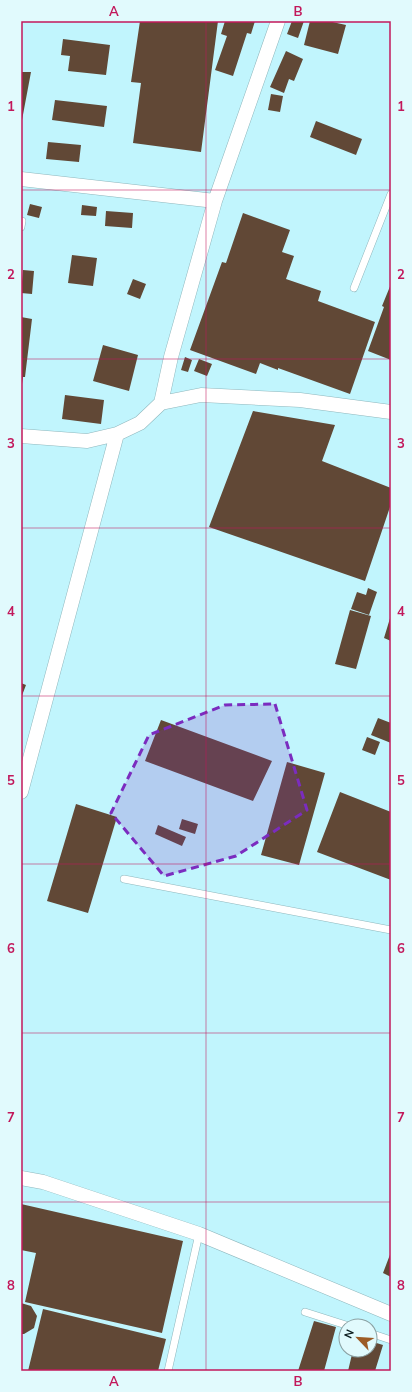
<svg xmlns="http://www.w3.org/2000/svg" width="412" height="1392" viewBox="0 0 412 1392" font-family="Mulish,sans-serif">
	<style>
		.built { fill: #c1f5fd; fill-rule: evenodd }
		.building { fill: #614836 }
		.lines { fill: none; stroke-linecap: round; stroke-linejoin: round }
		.service-casing { stroke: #8fb7bd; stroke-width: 8 }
		.minor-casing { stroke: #8fb7bd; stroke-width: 15 }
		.service { stroke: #fff; stroke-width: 7 }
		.minor { stroke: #fff; stroke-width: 14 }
		.marked { fill: #7b2cbf; fill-opacity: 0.2; stroke: #7b2cbf; stroke-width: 3; stroke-dasharray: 8 5; stroke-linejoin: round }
		.grid { fill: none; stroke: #c2185b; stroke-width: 1; stroke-opacity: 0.55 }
		.neatline { fill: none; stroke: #c2185b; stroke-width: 1.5 }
		.grid-label { font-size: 13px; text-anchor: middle; font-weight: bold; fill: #c2185b }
	</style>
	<rect width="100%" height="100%" fill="#e1fafd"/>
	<!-- built -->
	<path class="built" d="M 21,21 L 391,21 L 391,1371 L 21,1371 ZM 346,1326 L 370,1326 L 370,1350 L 346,1350 Z"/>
	<!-- building -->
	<path class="building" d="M 140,21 L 218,21 L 201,152 L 133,143 L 141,83 L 131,82 Z
		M 225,21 L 255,21 L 251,34 L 247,33 L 233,76 L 215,70 L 227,36 L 221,34 Z
		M 292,21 L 304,21 L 298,38 L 287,34 Z
		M 310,21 L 328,21 L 346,25 L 338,54 L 304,45 Z
		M 63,39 L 110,45 L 106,75 L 68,71 L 70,56 L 61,55 Z
		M 286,51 L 303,59 L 294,81 L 289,79 L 284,93 L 270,87 Z
		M 21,72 L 31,72 L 22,120 L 21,120 Z
		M 271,94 L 283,96 L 280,112 L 268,110 Z
		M 55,100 L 107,106 L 104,127 L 52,120 Z
		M 316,121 L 362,139 L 356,155 L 310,137 Z
		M 48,142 L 81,145 L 79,162 L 46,159 Z
		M 30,204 L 42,207 L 39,218 L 27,215 Z
		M 82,205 L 97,207 L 96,216 L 81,215 Z
		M 106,211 L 133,213 L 132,228 L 105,226 Z
		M 243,213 L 290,230 L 282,252 L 294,256 L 286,279 L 321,291 L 318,301 L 375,322 L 350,394 L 278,368 L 278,370 L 260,363 L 256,374 L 190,350 L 222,262 L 226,263 Z
		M 72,255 L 97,258 L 93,286 L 68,283 Z
		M 23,270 L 34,271 L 32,294 L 21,293 Z
		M 133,279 L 146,284 L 140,299 L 127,294 Z
		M 391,284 L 391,360 L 368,351 L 384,307 L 382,306 Z
		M 21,317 L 32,319 L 25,377 L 23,377 L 22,384 Z
		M 103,345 L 138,355 L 129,391 L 93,381 Z
		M 185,357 L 192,360 L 188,372 L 181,370 Z
		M 199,359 L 212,364 L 207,376 L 194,371 Z
		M 65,395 L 104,400 L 101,424 L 62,419 Z
		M 253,411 L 335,425 L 322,461 L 391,488 L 391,504 L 365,581 L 209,527 Z
		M 368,588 L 377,592 L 369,615 L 351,609 L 357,592 L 366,595 Z
		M 350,610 L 371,616 L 356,669 L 335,664 Z
		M 391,615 L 391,641 L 384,638 Z
		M 21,683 L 26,685 L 21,698 Z
		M 378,718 L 391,723 L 391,743 L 371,735 Z
		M 161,720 L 272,761 L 253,801 L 145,761 Z
		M 367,737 L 380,742 L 375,755 L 362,750 Z
		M 287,762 L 325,773 L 299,865 L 261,855 Z
		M 340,792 L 391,812 L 391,880 L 317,852 Z
		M 76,804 L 117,817 L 88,913 L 47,901 Z
		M 182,819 L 198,824 L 195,834 L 179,829 Z
		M 158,825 L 186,837 L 182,846 L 155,834 Z
		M 21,1204 L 183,1241 L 162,1333 L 25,1302 L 36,1253 L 21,1250 Z
		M 391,1252 L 391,1277 L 383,1273 Z
		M 21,1303 L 31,1306 L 37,1316 L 34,1328 L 24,1334 L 21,1334 Z
		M 43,1309 L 166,1339 L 158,1371 L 28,1371 Z
		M 314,1321 L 336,1327 L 324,1371 L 298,1371 Z
		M 370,1341 L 383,1345 L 375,1371 L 348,1371 L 353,1350 L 370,1350 Z"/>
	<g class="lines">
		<!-- service casing -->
		<g class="service-casing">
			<path id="service" d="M 21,227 L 22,221
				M 354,288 L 391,194
				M 124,879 L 391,930
				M 305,1312 L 349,1326
				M 370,1333 L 391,1340
				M 168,1371 L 199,1234"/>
		</g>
		<!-- minor casing -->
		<g class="minor-casing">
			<path id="minor" d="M 21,179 L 215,201
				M 161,403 L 171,357 L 215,201 L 278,21
				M 21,436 L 87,441 L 117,434 L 140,423 L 161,403 L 201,395 L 300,400 L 391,412
				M 21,792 L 117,434
				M 21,1178 L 43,1182 L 199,1234 L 391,1314"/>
		</g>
		<!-- service -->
		<use href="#service" class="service"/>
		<!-- minor -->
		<use href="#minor" class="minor"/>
	</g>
	<!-- marked area -->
	<path class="marked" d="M 275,704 L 307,810 L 236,856 L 164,876 L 111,813 L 149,735 L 225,705 Z"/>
	<!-- grid -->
	<path class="grid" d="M 206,21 L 206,1371M 21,190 L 391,190M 21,359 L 391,359M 21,528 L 391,528M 21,696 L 391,696M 21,864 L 391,864M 21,1033 L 391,1033M 21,1202 L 391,1202"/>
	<!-- border -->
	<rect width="412" height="1392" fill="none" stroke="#e1fafd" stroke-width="44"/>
	<!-- north arrow -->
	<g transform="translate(358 1338) rotate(295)"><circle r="19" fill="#e1fafd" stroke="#8ba1a3"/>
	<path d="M0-3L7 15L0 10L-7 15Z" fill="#9c5c26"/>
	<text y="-6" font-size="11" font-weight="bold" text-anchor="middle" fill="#0b1b1d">N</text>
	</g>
	<rect x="22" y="22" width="368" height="1348" class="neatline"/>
	<g class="grid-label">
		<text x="114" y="16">A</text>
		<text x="298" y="16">B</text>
		<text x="11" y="111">1</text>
		<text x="401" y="111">1</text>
		<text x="11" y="279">2</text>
		<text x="401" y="279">2</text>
		<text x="11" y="448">3</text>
		<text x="401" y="448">3</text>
		<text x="11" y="616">4</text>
		<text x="401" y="616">4</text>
		<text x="11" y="785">5</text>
		<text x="401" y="785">5</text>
		<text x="11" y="953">6</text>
		<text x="401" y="953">6</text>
		<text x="11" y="1122">7</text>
		<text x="401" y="1122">7</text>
		<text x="11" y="1290">8</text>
		<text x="401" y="1290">8</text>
		<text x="114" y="1386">A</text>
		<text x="298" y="1386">B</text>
	</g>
</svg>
